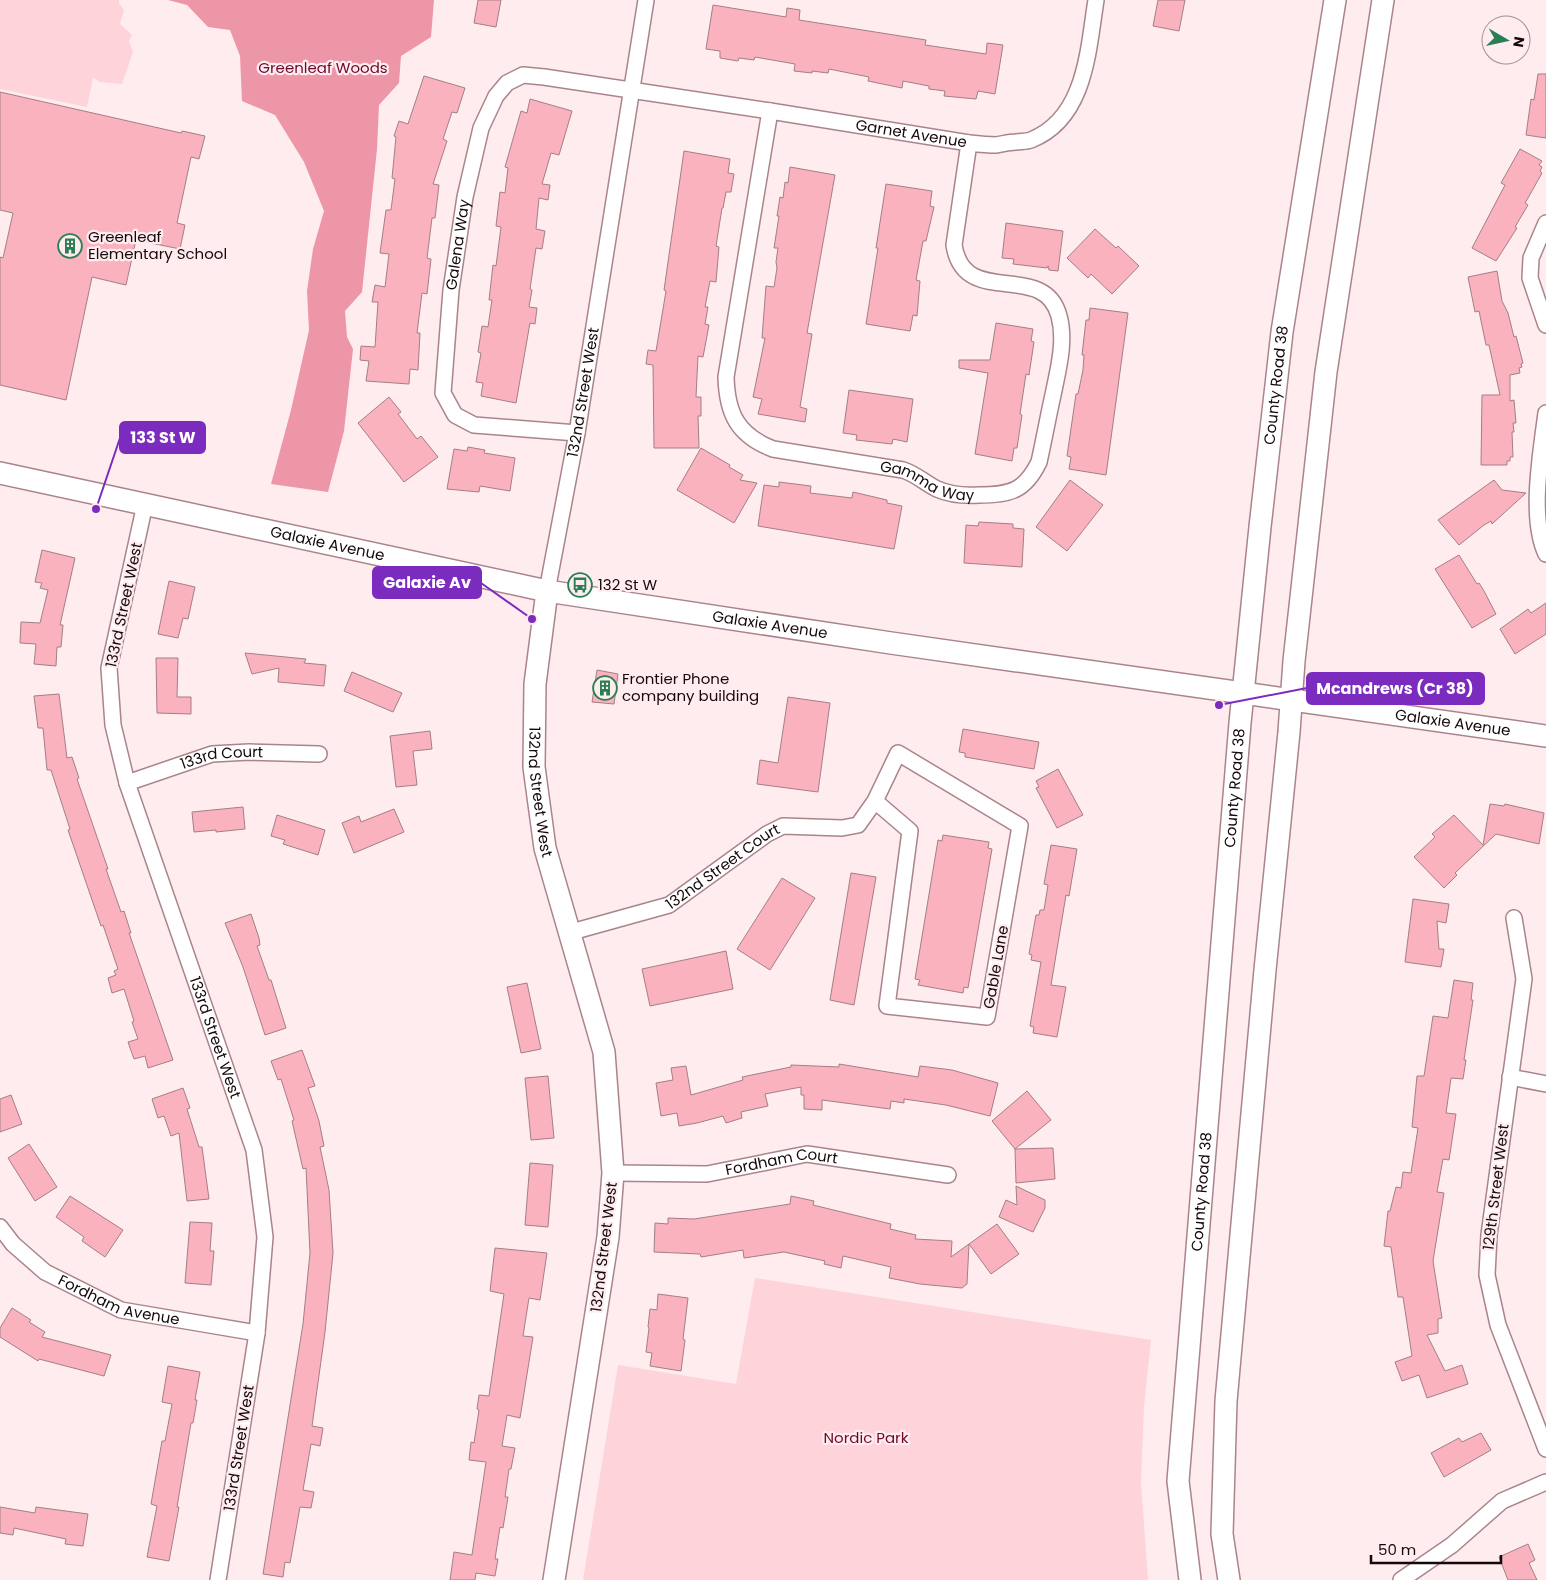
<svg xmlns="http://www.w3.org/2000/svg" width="1546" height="1580" viewBox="0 0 1546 1580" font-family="Poppins,sans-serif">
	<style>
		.green { fill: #fed3da }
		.forest { fill: #ed96a8 }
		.building { fill: #fab2bf; stroke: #a57e85 }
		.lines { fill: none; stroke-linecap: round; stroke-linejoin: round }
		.street-casing { stroke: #aa848b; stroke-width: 18 }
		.secondary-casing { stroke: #aa848b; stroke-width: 24 }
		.street { stroke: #fff; stroke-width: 15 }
		.secondary { stroke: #fff; stroke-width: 21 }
		.labels { text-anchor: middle; stroke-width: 4.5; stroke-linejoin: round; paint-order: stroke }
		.park-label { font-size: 15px; fill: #70062f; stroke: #feecef }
		.street-label { font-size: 15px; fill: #15080b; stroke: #feecef }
		.poi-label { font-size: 15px; fill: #15080b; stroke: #feecef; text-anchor: start }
		.leader { fill: none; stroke: #7b2cbf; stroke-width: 2 }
		.callout-dot { fill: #7b2cbf; stroke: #feecef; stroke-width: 2 }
		.callout { fill: #7b2cbf; stroke: #7b2cbf; stroke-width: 2 }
		.callout-label { font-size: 16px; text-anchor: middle; font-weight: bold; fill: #fff }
	</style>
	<rect width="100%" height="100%" fill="#feecef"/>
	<!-- green -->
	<path class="green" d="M 0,0 L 119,0 L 119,3 L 124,10 L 120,24 L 132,35 L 129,41 L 133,52 L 122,84 L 100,82 L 93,77 L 87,107 L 0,89 Z
		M 755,1278 L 1151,1340 L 1144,1406 L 1141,1483 L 1148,1580 L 583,1580 L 618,1365 L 736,1384 Z"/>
	<!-- forest -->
	<path class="forest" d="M 168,0 L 434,0 L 431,37 L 401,56 L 399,83 L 379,105 L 377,149 L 362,292 L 345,311 L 347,337 L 353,349 L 344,431 L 328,492 L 271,484 L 291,410 L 309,330 L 307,291 L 313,249 L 324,211 L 304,162 L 275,115 L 242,101 L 240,56 L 230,30 L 208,27 L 187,5 Z"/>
	<!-- building -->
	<path class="building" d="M 478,0 L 501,0 L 496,27 L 474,23 Z
		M 1158,0 L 1185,0 L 1179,31 L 1153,26 Z
		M 713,5 L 786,17 L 787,8 L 800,10 L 799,20 L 926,40 L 925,45 L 986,54 L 987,43 L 1003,45 L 995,94 L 978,91 L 976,99 L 944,96 L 945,91 L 929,89 L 929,86 L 903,81 L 902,88 L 868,81 L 869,77 L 829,69 L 828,73 L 812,71 L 812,73 L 794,71 L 795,64 L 755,57 L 754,60 L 739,58 L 738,61 L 720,58 L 720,51 L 706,49 Z
		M 1538,74 L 1546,74 L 1546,138 L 1526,135 L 1531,99 L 1534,100 Z
		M 424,76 L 465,88 L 457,113 L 452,112 L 443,139 L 447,141 L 433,184 L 439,185 L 435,218 L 432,218 L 427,258 L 431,259 L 427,294 L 422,293 L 417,333 L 420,333 L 418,370 L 410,369 L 409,384 L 366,381 L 369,361 L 360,360 L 361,346 L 375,347 L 378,302 L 372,302 L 375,285 L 385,287 L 389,254 L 380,253 L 386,210 L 391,210 L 395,179 L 392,178 L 396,137 L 394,136 L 399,121 L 408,124 Z
		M 0,92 L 181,133 L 182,131 L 205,136 L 199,159 L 191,157 L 177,223 L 185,225 L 180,249 L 136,240 L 126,285 L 92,277 L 66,400 L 0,385 L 0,257 L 3,258 L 13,213 L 0,210 Z
		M 530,99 L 572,111 L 559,155 L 551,153 L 542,184 L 550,185 L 548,200 L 539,198 L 536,229 L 545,231 L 542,249 L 536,248 L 530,289 L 532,290 L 529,307 L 537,308 L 535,324 L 530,323 L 516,403 L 481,396 L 483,383 L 476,382 L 481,353 L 478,352 L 482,326 L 488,327 L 492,300 L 489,300 L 493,265 L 496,266 L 501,227 L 496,226 L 500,192 L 505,193 L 508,168 L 505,167 L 521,111 L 527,113 Z
		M 1520,149 L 1542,161 L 1539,165 L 1542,167 L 1540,171 L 1542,173 L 1528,198 L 1525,203 L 1528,205 L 1515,227 L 1517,228 L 1496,261 L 1472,248 L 1505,185 L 1501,183 Z
		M 684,151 L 730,159 L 728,173 L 734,174 L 731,192 L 726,192 L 723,208 L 722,208 L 716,246 L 719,247 L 716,282 L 710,281 L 705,307 L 708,307 L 705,324 L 709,325 L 703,357 L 698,356 L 696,397 L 701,397 L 701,416 L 698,416 L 699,448 L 654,448 L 653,365 L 646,364 L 648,350 L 656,351 L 666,291 L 664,290 Z
		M 790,167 L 835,175 L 807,333 L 812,334 L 800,407 L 807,409 L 805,422 L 758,414 L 762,399 L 753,397 L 765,338 L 762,338 L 766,286 L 774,287 L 777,268 L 776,262 L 778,248 L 774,248 L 779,216 L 777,216 L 780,197 L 783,198 L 785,182 L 788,183 Z
		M 886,184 L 932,191 L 930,206 L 934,207 L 926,241 L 923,241 L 916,280 L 920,281 L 917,316 L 913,315 L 910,331 L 866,324 L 878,248 L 876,248 Z
		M 1006,223 L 1063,231 L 1058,271 L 1049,270 L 1048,266 L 1047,268 L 1013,264 L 1014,259 L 1002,258 Z
		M 1095,229 L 1116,248 L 1118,246 L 1139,266 L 1112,294 L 1091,274 L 1088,278 L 1067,258 Z
		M 1497,271 L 1502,301 L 1508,313 L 1514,337 L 1516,336 L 1523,363 L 1521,364 L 1522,367 L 1519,368 L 1520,373 L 1510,375 L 1510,401 L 1514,400 L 1516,423 L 1513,423 L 1514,432 L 1512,432 L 1513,457 L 1510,457 L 1510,461 L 1507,461 L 1507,465 L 1481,465 L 1482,395 L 1500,395 L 1489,345 L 1486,345 L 1479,311 L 1475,312 L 1468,277 Z
		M 1090,308 L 1128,313 L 1106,475 L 1069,469 L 1071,457 L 1067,456 L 1076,394 L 1078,394 L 1083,370 L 1084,355 L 1082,355 L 1086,320 L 1089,320 Z
		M 996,323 L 1033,329 L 1031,341 L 1034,342 L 1029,375 L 1026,374 L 1020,414 L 1022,415 L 1017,448 L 1014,448 L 1012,461 L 975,454 L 988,373 L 959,368 L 959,360 L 990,360 Z
		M 849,390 L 913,399 L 907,442 L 893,439 L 892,444 L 856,440 L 857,435 L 843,433 Z
		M 389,397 L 401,412 L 398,414 L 417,439 L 421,436 L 438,457 L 404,482 L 358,423 Z
		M 468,447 L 485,450 L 484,453 L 515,458 L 510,491 L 480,486 L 479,492 L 447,489 L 454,449 L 467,451 Z
		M 701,448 L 730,465 L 729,467 L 743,475 L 740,480 L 757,483 L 734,523 L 677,490 Z
		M 1070,480 L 1103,505 L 1067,551 L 1036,527 Z
		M 1494,480 L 1502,490 L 1526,493 L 1492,524 L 1491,521 L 1484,525 L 1459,545 L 1438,520 Z
		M 779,482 L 811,486 L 810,493 L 852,498 L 853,492 L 887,500 L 887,503 L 902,506 L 894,549 L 758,526 L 764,485 L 779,487 Z
		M 979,522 L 1013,524 L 1013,528 L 1024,529 L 1022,567 L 964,563 L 966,525 L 978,526 Z
		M 42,550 L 75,558 L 60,625 L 63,625 L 61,647 L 57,647 L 56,666 L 34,664 L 36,644 L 20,643 L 21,622 L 40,623 L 48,590 L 40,588 L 42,583 L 35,582 Z
		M 1459,555 L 1477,584 L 1479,583 L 1484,591 L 1496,614 L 1472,628 L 1435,569 Z
		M 169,581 L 195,587 L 188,619 L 183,618 L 178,638 L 158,634 Z
		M 1546,603 L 1546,634 L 1515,654 L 1500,629 L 1528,609 L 1531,613 Z
		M 245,653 L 306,659 L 304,663 L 326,665 L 324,686 L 278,682 L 279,668 L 252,674 Z
		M 156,658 L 178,658 L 177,697 L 191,697 L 191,714 L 157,713 Z
		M 597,670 L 618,674 L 614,704 L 592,702 Z
		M 352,672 L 402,693 L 393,712 L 344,691 Z
		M 59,694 L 67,758 L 72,757 L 79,778 L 77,779 L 108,869 L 106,869 L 121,912 L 124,911 L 131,933 L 129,933 L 173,1060 L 148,1068 L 145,1056 L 134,1059 L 128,1042 L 138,1039 L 132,1022 L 134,1021 L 124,989 L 112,993 L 108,978 L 116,975 L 114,971 L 118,969 L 103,925 L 101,926 L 68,830 L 70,829 L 51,770 L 47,770 L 43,728 L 38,728 L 34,696 Z
		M 788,697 L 830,703 L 818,792 L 757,784 L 760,760 L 778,763 Z
		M 963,729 L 1039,742 L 1034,769 L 965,757 L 965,753 L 959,752 Z
		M 430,731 L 432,749 L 413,751 L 417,785 L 396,787 L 390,736 Z
		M 1058,769 L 1083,815 L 1057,828 L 1036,788 L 1039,787 L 1036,781 Z
		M 1490,804 L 1504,806 L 1505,804 L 1544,813 L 1539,844 L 1496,834 L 1455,873 L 1457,875 L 1444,888 L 1414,857 L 1435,837 L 1432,834 L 1454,815 L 1483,845 Z
		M 243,807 L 245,829 L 216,832 L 216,830 L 194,832 L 192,812 Z
		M 394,809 L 404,832 L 354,853 L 342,823 L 359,816 L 361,822 Z
		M 277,815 L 325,830 L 318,855 L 283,844 L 285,840 L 271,836 Z
		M 943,835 L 989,842 L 988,848 L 992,849 L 968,988 L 964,987 L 963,993 L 918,985 L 920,980 L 915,979 L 938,840 L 942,841 Z
		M 1051,845 L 1077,849 L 1069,896 L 1066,895 L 1051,985 L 1066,987 L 1057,1037 L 1033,1033 L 1034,1027 L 1030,1026 L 1041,962 L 1031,960 L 1032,955 L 1029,954 L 1036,915 L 1039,915 L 1040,910 L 1044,910 L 1048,885 L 1044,884 Z
		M 851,873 L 876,877 L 854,1005 L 830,1000 Z
		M 782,878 L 815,898 L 770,970 L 737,949 Z
		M 1413,899 L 1449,904 L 1446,923 L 1437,921 L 1439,949 L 1444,949 L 1441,967 L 1405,962 Z
		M 251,914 L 259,938 L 260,945 L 257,946 L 269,980 L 271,980 L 286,1028 L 265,1035 L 243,967 L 225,923 Z
		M 726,951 L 733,989 L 650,1006 L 642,969 Z
		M 1454,980 L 1473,983 L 1471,1000 L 1473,1000 L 1464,1060 L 1466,1060 L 1463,1079 L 1451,1078 L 1446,1113 L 1456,1114 L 1449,1160 L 1443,1159 L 1437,1192 L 1444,1193 L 1433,1261 L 1442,1318 L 1438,1319 L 1438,1333 L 1427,1335 L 1445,1371 L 1462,1365 L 1468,1384 L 1427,1398 L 1419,1375 L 1402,1381 L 1395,1362 L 1412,1356 L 1403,1297 L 1398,1297 L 1391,1247 L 1384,1246 L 1388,1211 L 1390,1211 L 1396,1187 L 1401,1188 L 1403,1172 L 1411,1173 L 1418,1128 L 1412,1127 L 1417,1076 L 1424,1076 L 1433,1016 L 1448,1018 Z
		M 527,983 L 541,1049 L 521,1053 L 507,987 Z
		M 302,1050 L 315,1086 L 308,1088 L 319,1121 L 324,1146 L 320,1147 L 329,1190 L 333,1253 L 325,1332 L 312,1426 L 323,1428 L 320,1446 L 311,1444 L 303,1490 L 314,1492 L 311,1508 L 300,1507 L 290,1563 L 285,1562 L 283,1577 L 263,1574 L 303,1324 L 310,1253 L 306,1168 L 303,1169 L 292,1121 L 294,1120 L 281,1079 L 278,1080 L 271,1061 Z
		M 839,1064 L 918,1077 L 920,1066 L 952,1070 L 998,1083 L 990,1116 L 946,1105 L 904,1099 L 904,1103 L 891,1101 L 890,1109 L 822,1100 L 822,1110 L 804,1109 L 804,1095 L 801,1095 L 801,1087 L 765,1094 L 768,1106 L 741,1112 L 742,1118 L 726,1123 L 723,1116 L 697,1123 L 679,1126 L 677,1113 L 661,1116 L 656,1083 L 673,1080 L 671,1068 L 686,1066 L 691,1095 L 743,1080 L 742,1077 L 791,1067 L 791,1065 L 839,1067 Z
		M 548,1076 L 554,1138 L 531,1140 L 525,1078 Z
		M 183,1088 L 190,1108 L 187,1109 L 199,1147 L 202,1147 L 209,1199 L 187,1201 L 179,1133 L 171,1136 L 164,1116 L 158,1118 L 152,1099 Z
		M 1027,1091 L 1051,1120 L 1015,1149 L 992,1121 Z
		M 11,1095 L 22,1124 L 0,1132 L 0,1099 Z
		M 29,1144 L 57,1187 L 35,1201 L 8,1158 Z
		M 1053,1148 L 1055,1179 L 1016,1183 L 1015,1149 Z
		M 530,1163 L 553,1165 L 548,1227 L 525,1225 Z
		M 1016,1186 L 1045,1200 L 1045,1208 L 1033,1232 L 999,1217 L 1006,1200 L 1017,1205 Z
		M 70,1196 L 123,1230 L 105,1257 L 82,1241 L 84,1237 L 56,1217 Z
		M 791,1196 L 814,1201 L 813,1205 L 891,1224 L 890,1229 L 916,1235 L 915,1239 L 952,1241 L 951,1257 L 969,1244 L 967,1284 L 962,1288 L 920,1284 L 889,1278 L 891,1267 L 843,1256 L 841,1268 L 824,1264 L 825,1261 L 784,1252 L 744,1258 L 743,1250 L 701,1257 L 700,1254 L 654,1252 L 655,1223 L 668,1224 L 668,1218 L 694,1219 L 790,1204 Z
		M 190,1222 L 212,1223 L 210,1251 L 214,1251 L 211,1285 L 185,1283 Z
		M 997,1224 L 1019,1254 L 991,1274 L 969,1244 Z
		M 495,1248 L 547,1253 L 540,1300 L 529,1298 L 523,1336 L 533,1337 L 520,1418 L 507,1415 L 502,1446 L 515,1448 L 511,1469 L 509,1469 L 505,1497 L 508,1497 L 503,1528 L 500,1527 L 495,1559 L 498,1559 L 495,1576 L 476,1573 L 475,1580 L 450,1580 L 454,1552 L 472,1555 L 486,1462 L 469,1460 L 471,1442 L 474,1443 L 479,1410 L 477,1409 L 479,1395 L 489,1396 L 504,1294 L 490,1291 Z
		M 658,1294 L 688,1298 L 683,1339 L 685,1340 L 681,1371 L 650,1366 L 652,1353 L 646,1352 L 649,1328 L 648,1327 L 650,1309 L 657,1310 Z
		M 12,1308 L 31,1320 L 29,1322 L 45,1332 L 42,1337 L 111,1355 L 104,1376 L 39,1359 L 38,1361 L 0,1337 L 0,1328 Z
		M 168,1366 L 200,1372 L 195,1400 L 197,1400 L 193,1423 L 191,1423 L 177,1507 L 179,1507 L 169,1561 L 147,1557 L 157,1506 L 151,1504 L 162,1441 L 165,1441 L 172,1404 L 162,1402 Z
		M 1481,1433 L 1491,1450 L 1444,1477 L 1431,1453 L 1459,1438 L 1462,1442 Z
		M 0,1507 L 35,1513 L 36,1507 L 88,1514 L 83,1546 L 65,1544 L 66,1539 L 14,1528 L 13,1535 L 0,1533 Z
		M 1528,1544 L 1535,1560 L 1529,1563 L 1537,1580 L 1508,1580 L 1499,1557 Z"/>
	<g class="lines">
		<!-- street casing -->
		<g class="street-casing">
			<g id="street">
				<path id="s1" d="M 770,111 L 726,377 C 727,413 737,435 773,449 L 903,470 C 916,474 925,483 937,489 C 951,495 964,496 979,495 C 1010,495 1025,491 1039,462 C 1044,440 1048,417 1053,395 C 1058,370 1066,341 1059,316 C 1044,259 964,310 954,245 L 969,143"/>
				<path d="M 1546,223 L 1531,258 L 1530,278 L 1546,325"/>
				<path d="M 1546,413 C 1541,452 1529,518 1546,554"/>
				<path id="s2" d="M 577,433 L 474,425 L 455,415 L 443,393 L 451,290 L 465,197 L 481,128 L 496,96 L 507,83 L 523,75 L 544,77 L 770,111 L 969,143 C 978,144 988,145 996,145 C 1003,144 1009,142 1016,142 C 1020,141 1026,142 1031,140 C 1086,118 1088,50 1096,0"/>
				<path id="s3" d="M 145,504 L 109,668 L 113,725 L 127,783 L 254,1150 L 265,1237 L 257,1333 L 218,1580"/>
				<path id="s4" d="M 547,591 L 577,433 L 646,0"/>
				<path id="s5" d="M 127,783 L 212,754 L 249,752 L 319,754"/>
				<path d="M 1514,918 L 1524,979 L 1489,1235 L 1487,1275 L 1498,1325 L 1546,1449"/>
				<path id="s6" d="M 568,933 L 669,905 L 767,834 L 783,826 L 842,828 L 858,825 L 875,801 L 898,753 L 1020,826 L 987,1017 L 887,1006 L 910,831 L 875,801"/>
				<path d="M 1510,1077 L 1546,1084"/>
				<path id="s7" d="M 613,1173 L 707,1174 L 807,1154 L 948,1175"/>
				<path id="s8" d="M 0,1227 L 13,1244 L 45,1272 L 121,1310 L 257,1333"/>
				<path d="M 1401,1580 L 1452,1545 L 1502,1501 L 1546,1482"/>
			</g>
		</g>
		<!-- secondary casing -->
		<g class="secondary-casing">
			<g id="secondary">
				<path id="s9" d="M 0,473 L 547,591 L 891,643 L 1546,736"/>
				<path id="s10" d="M 547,591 L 535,684 L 534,767 L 545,848 L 604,1052 L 613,1173 L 608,1237 L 554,1580"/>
				<path id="s11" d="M 1190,1580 L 1178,1481 L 1240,723 L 1260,527 L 1282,332 L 1335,0"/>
				<path d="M 1229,1580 L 1222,1534 L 1226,1401 L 1265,970 L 1289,732 L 1294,661 L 1326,372 L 1383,0"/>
			</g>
		</g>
		<!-- street -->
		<use href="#street" class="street"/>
		<!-- secondary -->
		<use href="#secondary" class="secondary"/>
	</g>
	<!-- icons -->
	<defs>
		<g id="building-ring" transform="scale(1.25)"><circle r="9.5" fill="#feecef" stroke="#297f53" stroke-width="1.5"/><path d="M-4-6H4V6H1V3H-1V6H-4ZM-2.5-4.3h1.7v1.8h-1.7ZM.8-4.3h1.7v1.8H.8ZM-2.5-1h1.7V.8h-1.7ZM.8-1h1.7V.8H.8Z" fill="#297f53"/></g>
		<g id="bus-ring" transform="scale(1.25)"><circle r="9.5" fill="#feecef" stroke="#297f53" stroke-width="1.5"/><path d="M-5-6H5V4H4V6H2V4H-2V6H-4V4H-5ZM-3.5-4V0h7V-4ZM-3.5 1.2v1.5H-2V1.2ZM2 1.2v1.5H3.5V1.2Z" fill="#297f53"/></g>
	</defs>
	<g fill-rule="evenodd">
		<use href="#building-ring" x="70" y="246"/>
		<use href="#bus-ring" x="580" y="585"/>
		<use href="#building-ring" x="605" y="688"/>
	</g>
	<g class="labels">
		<!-- park labels -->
		<g class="park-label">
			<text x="323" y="73">Greenleaf Woods</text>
			<text x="866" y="1443">Nordic Park</text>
		</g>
		<!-- street labels -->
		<g class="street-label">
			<text dy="5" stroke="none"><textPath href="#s2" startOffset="881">Garnet Avenue</textPath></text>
			<text dy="5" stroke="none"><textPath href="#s2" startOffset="299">Galena Way</textPath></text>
			<text dy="5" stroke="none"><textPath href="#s11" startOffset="1200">County Road 38</textPath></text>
			<text dy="5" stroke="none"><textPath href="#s4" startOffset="202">132nd Street West</textPath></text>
			<text dy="5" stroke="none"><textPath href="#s1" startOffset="521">Gamma Way</textPath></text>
			<text dy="5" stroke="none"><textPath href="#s9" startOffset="335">Galaxie Avenue</textPath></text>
			<text transform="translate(124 605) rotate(-78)" y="5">133rd Street West</text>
			<text dy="5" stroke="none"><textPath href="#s9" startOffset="785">Galaxie Avenue</textPath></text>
			<text dy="5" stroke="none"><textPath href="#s9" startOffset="1475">Galaxie Avenue</textPath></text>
			<text dy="5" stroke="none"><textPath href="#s5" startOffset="99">133rd Court</textPath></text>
			<text dy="5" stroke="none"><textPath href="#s11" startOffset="795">County Road 38</textPath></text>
			<text dy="5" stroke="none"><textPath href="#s10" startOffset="202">132nd Street West</textPath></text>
			<text dy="5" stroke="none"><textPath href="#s6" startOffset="171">132nd Street Court</textPath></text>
			<text transform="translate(996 967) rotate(-80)" y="5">Gable Lane</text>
			<text dy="5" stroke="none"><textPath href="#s3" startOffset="554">133rd Street West</textPath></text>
			<text dy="5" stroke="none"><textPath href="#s7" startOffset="170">Fordham Court</textPath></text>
			<text transform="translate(1496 1187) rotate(-83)" y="5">129th Street West</text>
			<text dy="5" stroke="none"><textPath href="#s11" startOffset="390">County Road 38</textPath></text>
			<text transform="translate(604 1247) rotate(-83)" y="5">132nd Street West</text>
			<text dy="5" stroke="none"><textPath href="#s8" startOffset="144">Fordham Avenue</textPath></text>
			<text transform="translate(239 1448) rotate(-81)" y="5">133rd Street West</text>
		</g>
		<!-- poi labels -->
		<g class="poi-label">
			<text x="88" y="242">Greenleaf<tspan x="88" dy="17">Elementary School</tspan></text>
			<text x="598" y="590">132 St W</text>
			<text x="622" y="684">Frontier Phone<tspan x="622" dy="17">company building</tspan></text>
		</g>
	</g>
	<!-- callouts -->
	<path class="leader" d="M96 509L120 438M532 619L481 583M1219 705L1307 688"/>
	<g class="callout-dot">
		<circle cx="96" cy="509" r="5"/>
		<circle cx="532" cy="619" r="5"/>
		<circle cx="1219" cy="705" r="5"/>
	</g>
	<g class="callout">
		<rect x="120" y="422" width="85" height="31" rx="5"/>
		<rect x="373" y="567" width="108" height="31" rx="5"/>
		<rect x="1307" y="673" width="177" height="31" rx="5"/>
	</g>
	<g class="callout-label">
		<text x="163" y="443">133 St W</text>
		<text x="427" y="588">Galaxie Av</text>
		<text x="1395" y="694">Mcandrews (Cr 38)</text>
	</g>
	<!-- north arrow -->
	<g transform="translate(1506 40) rotate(99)"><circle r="24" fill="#feecef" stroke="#a19194"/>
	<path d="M0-4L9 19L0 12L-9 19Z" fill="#297f53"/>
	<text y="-8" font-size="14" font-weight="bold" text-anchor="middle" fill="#15080b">N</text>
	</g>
	<!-- scale -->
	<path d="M1371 1555v8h130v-8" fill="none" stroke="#15080b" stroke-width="2.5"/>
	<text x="1378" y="1555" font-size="15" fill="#15080b" stroke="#feecef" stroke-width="4" paint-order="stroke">50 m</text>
</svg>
